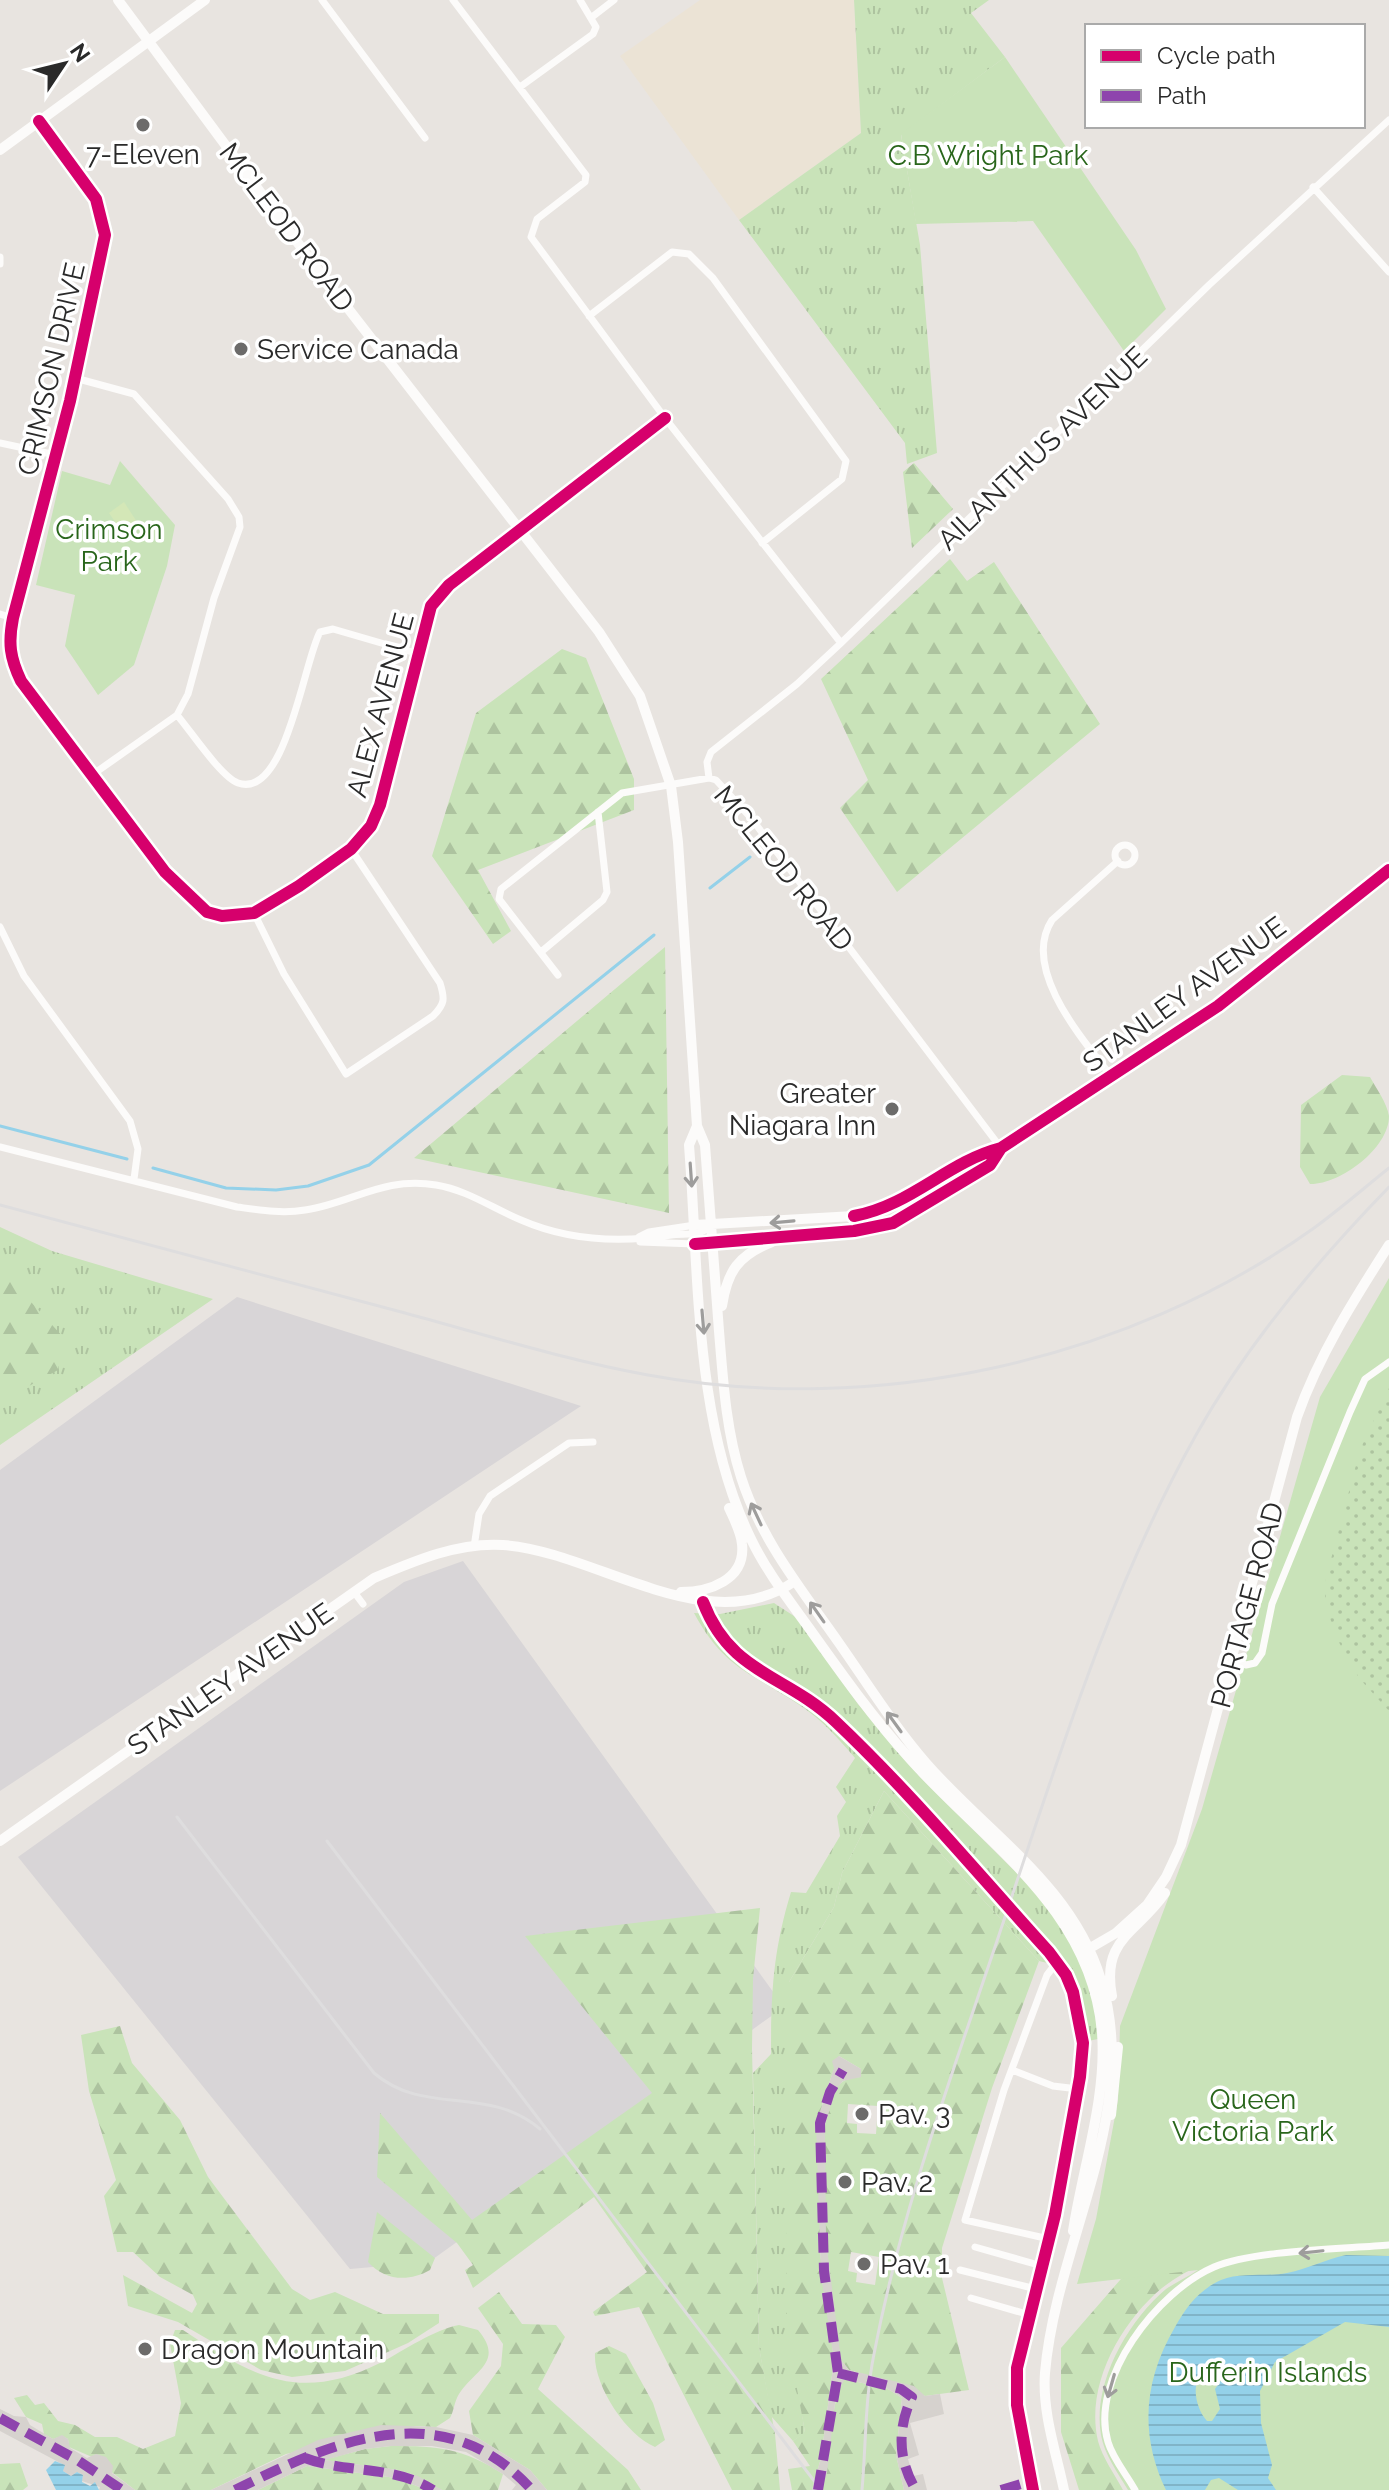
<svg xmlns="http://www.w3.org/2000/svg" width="1389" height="2490" viewBox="0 0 1389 2490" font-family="Raleway,sans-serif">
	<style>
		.industrial { fill: #d8d5d7 }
		.education { fill: #ebe3d5 }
		.grass { fill: url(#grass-tufts) }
		.forest { fill: url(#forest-firs); fill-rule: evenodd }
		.park { fill: #c9e3b9 }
		.garden { fill: url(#garden-dots) }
		.pitch { fill: #d4e7b7 }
		.plaza { fill: #d6d2ce }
		.water { fill: url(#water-rules); fill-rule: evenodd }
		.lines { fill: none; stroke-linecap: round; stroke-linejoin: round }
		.stream { stroke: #94d1e9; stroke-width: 3 }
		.street { stroke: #fcfbfa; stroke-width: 7 }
		.secondary { stroke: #fcfbfa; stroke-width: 10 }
		.rail { stroke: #deddde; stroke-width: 3 }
		.quiet { stroke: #8e44ad; stroke-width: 10; stroke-dasharray: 20 10; stroke-linecap: butt }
		.cycleway-casing { stroke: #fff; stroke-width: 17 }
		.cycleway { stroke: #d6006c; stroke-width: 12 }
		.oneway { stroke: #9e9d9c }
		.poi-dot { fill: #6c6b6a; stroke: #fff; stroke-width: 3 }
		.labels { text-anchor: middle; stroke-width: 7; stroke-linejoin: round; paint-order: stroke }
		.poi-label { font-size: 28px; fill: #2a2a2a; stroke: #fff; text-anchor: start }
		.park-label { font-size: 28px; fill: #29661b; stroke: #fff }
		.street-label { font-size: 28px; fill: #2a2a2a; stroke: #fff }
	</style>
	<defs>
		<pattern id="grass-tufts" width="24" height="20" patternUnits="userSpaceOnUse" patternTransform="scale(2)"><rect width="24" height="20" fill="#c9e3b9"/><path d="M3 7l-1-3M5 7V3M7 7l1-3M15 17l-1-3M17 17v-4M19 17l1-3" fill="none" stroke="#adc39f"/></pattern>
		<pattern id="forest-firs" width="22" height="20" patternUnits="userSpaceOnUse" patternTransform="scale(2)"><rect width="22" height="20" fill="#c9e3b9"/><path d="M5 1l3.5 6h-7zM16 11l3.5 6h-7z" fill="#adc39f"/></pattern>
		<pattern id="garden-dots" width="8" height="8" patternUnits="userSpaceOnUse" patternTransform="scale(2)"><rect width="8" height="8" fill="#c9e3b9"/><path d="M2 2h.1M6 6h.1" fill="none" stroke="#adc39f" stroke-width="1.8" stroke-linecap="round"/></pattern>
		<pattern id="water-rules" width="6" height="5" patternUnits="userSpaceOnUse" patternTransform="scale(2)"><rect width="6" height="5" fill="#94d1e9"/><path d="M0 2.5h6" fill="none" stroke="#80b4c8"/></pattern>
	</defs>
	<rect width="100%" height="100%" fill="#e8e4e0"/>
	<!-- industrial -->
	<path class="industrial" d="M 237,1297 L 581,1406 L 0,1791 L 0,1470 Z
		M 463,1561 L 784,2007 L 429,2262 L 350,2269 L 18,1857 L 404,1582 Z"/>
	<!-- education -->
	<path class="education" d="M 700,0 L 854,0 L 861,133 L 739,220 L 620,56 Z"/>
	<!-- grass -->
	<path class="grass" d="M 854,0 L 989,0 L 971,13 L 1005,57 L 901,135 L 920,245 L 937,453 L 907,464 L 905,443 L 739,220 L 861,133 Z
		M 0,1227 L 52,1251 L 213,1299 L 0,1445 Z
		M 774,1603 L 797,1618 L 858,1704 L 919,1776 L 1046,1902 L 1083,1966 L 1094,2004 L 1098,2039 L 1083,2042 L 1064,1967 L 1039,1961 L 884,1791 L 842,1873 L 834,1907 L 789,1982 L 797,2382 L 805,2433 L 793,2441 L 771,2416 L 759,2347 L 753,2073 L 771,2054 C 771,1993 773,1951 791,1892 L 806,1893 L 840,1836 L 837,1816 L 846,1802 L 836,1787 L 855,1758 C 838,1738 822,1720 801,1706 C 752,1673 724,1669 694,1613 L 720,1614 Z"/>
	<!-- forest -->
	<path class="forest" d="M 914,463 L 953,509 L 912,548 L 903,472 Z
		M 950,559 L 967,581 L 994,562 L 1100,724 L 897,892 L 840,808 L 868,780 L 821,679 Z
		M 562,649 L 586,658 L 634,779 L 634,810 L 478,870 L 511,931 L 493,944 L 432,856 L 476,713 Z
		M 665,947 L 669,1213 L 414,1158 Z
		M 1342,1075 L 1370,1077 C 1376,1088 1387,1103 1389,1116 C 1389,1149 1339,1185 1310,1184 L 1300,1167 L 1301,1105 Z
		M 0,1268 L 64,1338 L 58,1370 L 0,1402 Z
		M 884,1791 L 1039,1961 L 992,2088 L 942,2248 L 942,2278 L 969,2390 L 925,2396 L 909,2387 L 849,2370 L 841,2360 C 832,2307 808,2134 835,2090 C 841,2080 850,2077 861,2077 L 861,2069 L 839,2056 L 822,2102 L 820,2252 L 834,2360 L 821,2458 L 812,2490 L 792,2490 L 788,2469 L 810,2466 L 793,2441 L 805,2432 L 786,2329 L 789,1982 L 834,1907 L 842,1873 ZM 848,2104 L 878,2106 L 876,2134 L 857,2133 L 857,2124 L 847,2123 ZM 851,2252 L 879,2257 L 875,2285 L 856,2282 L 857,2273 L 848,2271 Z
		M 760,1908 L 753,1979 L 752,2049 L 759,2347 L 775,2434 L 780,2490 L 732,2490 L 639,2307 L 595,2316 L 593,2312 L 647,2272 L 594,2197 L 473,2288 L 465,2270 L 473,2265 L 457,2243 L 377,2177 L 380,2113 L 472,2220 L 652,2093 L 525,1936 Z
		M 120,2026 L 132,2063 L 180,2120 L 208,2177 L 292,2289 L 310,2300 L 335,2292 L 383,2314 L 439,2314 L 439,2323 L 408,2343 L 345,2371 L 292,2377 L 261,2370 L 178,2322 L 128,2306 L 123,2275 L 192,2313 L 197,2304 L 193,2295 L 160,2277 L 133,2252 L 117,2252 L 104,2196 L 116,2180 L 89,2091 L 81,2035 Z
		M 377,2212 L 435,2258 L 430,2270 C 409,2282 385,2281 368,2262 Z
		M 1209,2259 C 1194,2268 1176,2277 1162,2288 C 1120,2323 1085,2386 1098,2441 C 1102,2457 1115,2475 1123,2490 L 1079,2490 L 1061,2432 L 1061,2348 L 1127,2272 Z
		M 499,2292 L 522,2324 L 556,2325 L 565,2337 L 538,2389 L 628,2470 L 641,2490 L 547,2490 L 530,2470 L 473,2435 L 469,2411 L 501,2366 L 503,2344 L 478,2308 Z
		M 459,2325 L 478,2330 C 505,2362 474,2370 459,2394 C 454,2402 454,2411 450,2418 L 436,2427 L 416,2426 L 286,2454 L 211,2490 L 135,2490 L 92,2457 L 69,2447 L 68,2439 L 62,2436 L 53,2439 L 44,2434 L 42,2424 L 26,2417 L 14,2398 L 27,2395 L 35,2405 L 44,2403 L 58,2421 L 75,2425 L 95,2437 L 117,2437 L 143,2449 L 175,2436 L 181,2403 L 170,2344 L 175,2330 L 183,2330 C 253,2377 299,2404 382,2362 C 405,2350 433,2330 459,2325 Z
		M 609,2346 L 626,2354 L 653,2403 L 665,2440 L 655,2447 C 626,2435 593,2385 595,2353 Z
		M 845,2379 L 888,2389 L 902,2398 L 896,2455 L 904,2490 L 821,2490 C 828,2467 832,2390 845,2379 Z
		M 391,2446 C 438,2446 463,2448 503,2474 L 498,2490 L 442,2490 L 398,2470 L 323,2460 L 365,2449 Z
		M 20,2463 L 28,2486 L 23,2490 L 0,2490 L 0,2464 Z
		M 307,2466 L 396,2478 L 427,2490 L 258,2490 Z"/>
	<!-- park -->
	<path class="park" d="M 1005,57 L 1136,250 L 1166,309 L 1124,351 L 1033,221 L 916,224 L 901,134 Z
		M 120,461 L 175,525 L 167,566 L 134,665 L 98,695 L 65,646 L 75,595 L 36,585 L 62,471 L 110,485 Z
		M 1389,1278 L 1389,2490 L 1128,2490 C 1118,2473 1104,2454 1101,2435 C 1092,2384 1127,2322 1166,2289 C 1176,2282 1188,2277 1198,2270 L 1077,2284 L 1096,2219 L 1118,2100 L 1120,2026 L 1202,1809 L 1320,1397 Z"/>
	<!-- garden -->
	<path class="garden" d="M 1389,1388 L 1389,1711 L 1359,1678 L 1336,1637 L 1325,1602 L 1326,1578 L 1360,1450 Z"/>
	<!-- pitch -->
	<path class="pitch" d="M 124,502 L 137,522 L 122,532 L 109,513 Z"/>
	<!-- plaza -->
	<path class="plaza" d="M 839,2056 L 861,2069 L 861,2077 L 843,2081 L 835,2090 L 825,2126 L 826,2240 L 841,2360 L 849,2370 L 914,2386 L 925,2396 L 940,2394 L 944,2414 L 910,2423 L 919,2455 L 908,2459 L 913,2476 L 923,2474 L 927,2490 L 904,2490 L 896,2455 L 902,2398 L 888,2389 L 845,2379 L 836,2395 L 827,2473 L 821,2490 L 812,2490 L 821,2458 L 834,2360 L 821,2276 L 816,2124 L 834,2068 L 832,2061 Z
		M 0,2409 L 14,2416 L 26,2417 L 30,2425 L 53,2439 L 62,2435 L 68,2439 L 70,2448 L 87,2458 L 96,2454 L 106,2457 L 113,2466 L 112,2473 L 135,2490 L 99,2490 L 100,2487 L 82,2481 L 83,2475 L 77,2472 L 71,2476 L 63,2471 L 64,2465 L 0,2431 Z
		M 381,2425 L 436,2427 L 473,2435 L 530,2470 L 547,2490 L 512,2490 L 516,2485 L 503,2474 L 466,2452 L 432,2446 L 391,2446 L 365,2449 L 325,2460 L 398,2470 L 418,2476 L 442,2490 L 427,2490 L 396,2478 L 307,2466 L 258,2490 L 211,2490 L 318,2440 Z"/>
	<!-- water -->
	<path class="water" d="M 1346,2255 L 1389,2256 L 1389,2327 L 1345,2322 L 1275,2362 L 1260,2391 L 1261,2423 L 1272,2465 L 1268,2478 L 1276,2490 L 1238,2490 L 1219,2478 L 1211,2480 L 1205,2490 L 1166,2490 C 1139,2434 1144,2380 1175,2327 C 1187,2306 1199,2290 1221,2280 C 1241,2272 1266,2277 1287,2273 C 1308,2269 1326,2259 1346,2255 ZM 1222,2364 L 1229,2369 L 1215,2389 L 1220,2409 L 1212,2421 L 1207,2421 C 1195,2408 1188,2377 1210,2369 C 1214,2367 1219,2367 1222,2364 Z
		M 55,2461 L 65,2465 L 63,2471 L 71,2476 L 77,2472 L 83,2475 L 82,2482 L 90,2486 L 95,2482 L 99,2490 L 56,2490 L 46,2470 Z"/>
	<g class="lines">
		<!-- stream -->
		<path class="stream" d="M 710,888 L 750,857
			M 0,1126 L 127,1159
			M 153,1168 L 226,1188 L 276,1190 L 308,1186 L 369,1165 L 654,935"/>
		<!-- street -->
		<path class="street" d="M 322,0 L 425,138
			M 453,0 L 586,175 L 585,182 L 537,219 L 531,237 L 665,418 L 841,643
			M 592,17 L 614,0
			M 520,87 L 593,34 L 596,27 L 580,0
			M 39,121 L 96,199 L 105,235 L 70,401 L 13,618 C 8,643 10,658 21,681 L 165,872 L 207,912 L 222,916 L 254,913 L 299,886 L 351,849 L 371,826 L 380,805 L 431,606 L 449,585 L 665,418
			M 1313,187 L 1389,272
			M 0,257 L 0,264
			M 589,316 L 672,252 L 689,254 L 713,278 L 846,461 L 842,479 L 762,543
			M 75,378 L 134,394 L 228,499 L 239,517 L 240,527 L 214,598 L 188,694 L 177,715 L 92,775
			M 0,443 L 56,455
			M 0,614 L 13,618
			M 177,715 C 190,730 221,777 238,783 C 286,800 304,660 320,632 L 333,629 L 419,654
			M 709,778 L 707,762 L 711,752 L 797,684 L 841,643 L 1209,285 L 1389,120
			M1115 855a10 10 0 1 1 20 0a10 10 0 1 1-20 0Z
			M 254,913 L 284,974 L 346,1074 L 433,1016 C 445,1004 445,999 440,983 L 351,849
			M 0,927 L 24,976 L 130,1121 L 138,1149 L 134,1179
			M 541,952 L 603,900 L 607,892 L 598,812
			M 558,975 L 499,899 L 501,889 L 622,793 L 709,778 L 716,780 L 751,818 L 1001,1148
			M 1112,1077 C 1084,1041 1020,969 1052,920 L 1118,861
			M 0,1147 L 237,1207 C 259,1210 282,1214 305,1210 C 352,1203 384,1176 436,1185 C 467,1190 492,1208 521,1220 C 569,1241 620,1243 671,1235 C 685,1233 701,1237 711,1225
			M 639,1237 L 649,1232 L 695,1225
			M 640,1242 L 695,1244
			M 474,1547 L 479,1514 L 490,1496 L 569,1443 L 593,1442
			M 354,1592 L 363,1604
			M 703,1602 C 731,1675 786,1674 836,1722 C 912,1794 979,1875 1049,1952 L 1066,1975 L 1073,1992 L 1083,2043 L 1080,2077 L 1055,2215 L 1017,2368 L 1017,2405 L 1033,2490
			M 1233,1660 L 1246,1665 L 1255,1663 L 1262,1653 L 1272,1604 L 1350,1412 L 1365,1379 L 1389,1362
			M 1012,2070 L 1053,2086 L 1078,2089
			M 1049,2239 L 965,2220 L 1004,2090 L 1047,1975 L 1057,1962
			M 975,2247 L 1042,2266
			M 960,2270 L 1036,2289
			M 971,2298 L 1030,2315
			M 1135,2490 C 1127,2475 1113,2459 1108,2442 C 1089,2379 1158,2291 1214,2267 C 1254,2250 1343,2249 1389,2245"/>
		<!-- secondary -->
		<path class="secondary" d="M 118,0 L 312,262 L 599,632 L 640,696 L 671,786 L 678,842 L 697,1126 L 705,1145 C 710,1207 714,1269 719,1331 C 723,1380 726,1430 741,1477 C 761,1540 802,1590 839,1643 C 867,1683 894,1726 926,1763 C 988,1834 1072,1885 1101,1980 C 1142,2113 1056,2242 1045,2373 C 1042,2412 1056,2452 1064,2490
			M 0,150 L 205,0
			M 697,1126 L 689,1145 C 699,1274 694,1425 752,1541 C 767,1572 789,1600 809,1628 C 841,1673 873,1718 910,1759 C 986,1844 1091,1908 1102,2032 C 1107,2098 1083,2166 1073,2231
			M 695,1225 L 854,1216 C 912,1205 947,1162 1001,1148 L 1218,1006 L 1389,870
			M 695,1244 L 854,1231 L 893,1223 L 990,1165 L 1001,1148
			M 722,1306 C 727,1272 738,1255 772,1242
			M 681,1592 C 709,1592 746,1580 742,1544 C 741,1532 734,1519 729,1508
			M 0,1841 L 374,1578 C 414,1561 458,1542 503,1545 C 595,1551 707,1642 795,1581
			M 1085,1951 L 1116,1933 L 1147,1905 L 1166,1877 L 1181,1845 L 1297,1417 C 1319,1355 1353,1301 1389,1245
			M 1112,1996 C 1101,1938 1137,1934 1165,1893
			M 1111,2115 L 1118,2047"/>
		<!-- rail -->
		<path class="rail" d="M 0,1205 C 135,1241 270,1277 405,1313 C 486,1335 566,1360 648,1375 C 874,1417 1127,1362 1314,1228 C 1340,1209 1364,1188 1389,1168
			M 177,1817 L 374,2073 C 425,2117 487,2084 540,2129
			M 327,1841 L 821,2490
			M 862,2490 C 866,2445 865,2398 874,2354 C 902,2208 952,2075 999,1935 C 1056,1766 1108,1592 1196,1435 C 1247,1344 1316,1262 1389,1187"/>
		<!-- quiet -->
		<path class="quiet" d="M 838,2373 L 901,2389 L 912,2397 C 897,2429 898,2460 916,2490
			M 0,2418 L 79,2461 L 122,2490
			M 305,2458 C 347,2474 394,2465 433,2490
			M 235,2490 C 335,2440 444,2393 532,2490
			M 818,2490 L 838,2373 L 824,2271 L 820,2123 L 830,2092 L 843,2070
			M 1001,2490 L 1031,2481"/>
		<!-- cycleway casing -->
		<g class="cycleway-casing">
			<path id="cycleway" d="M 39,121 L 96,199 L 105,235 L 70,401 L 13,618 C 8,643 10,658 21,681 L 165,872 L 207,912 L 222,916 L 254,913 L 299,886 L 351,849 L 371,826 L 380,805 L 431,606 L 449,585 L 665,418
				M 854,1216 C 912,1205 947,1162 1001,1148 L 1218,1006 L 1389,870
				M 695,1244 L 854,1231 L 893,1223 L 990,1165 L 1001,1148
				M 703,1602 C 731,1675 786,1674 836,1722 C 912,1794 979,1875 1049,1952 L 1066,1975 L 1073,1992 L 1083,2043 L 1080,2077 L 1055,2215 L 1017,2368 L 1017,2405 L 1033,2490"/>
		</g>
		<!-- cycleway -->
		<use href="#cycleway" class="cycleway"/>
	</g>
	<!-- one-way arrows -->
	<defs><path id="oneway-shaft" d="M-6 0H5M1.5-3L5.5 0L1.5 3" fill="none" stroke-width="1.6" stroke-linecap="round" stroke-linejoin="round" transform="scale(2)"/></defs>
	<g class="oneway">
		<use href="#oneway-shaft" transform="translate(691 1175) rotate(86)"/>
		<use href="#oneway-shaft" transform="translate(782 1222) rotate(175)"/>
		<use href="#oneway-shaft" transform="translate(703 1322) rotate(85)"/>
		<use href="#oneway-shaft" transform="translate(756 1514) rotate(-115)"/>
		<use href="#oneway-shaft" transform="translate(817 1612) rotate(-125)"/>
		<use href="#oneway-shaft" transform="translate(894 1722) rotate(-126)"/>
		<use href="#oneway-shaft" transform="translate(1311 2252) rotate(174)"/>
		<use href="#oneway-shaft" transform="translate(1111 2386) rotate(106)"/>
	</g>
	<!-- markers -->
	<g class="poi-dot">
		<circle cx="143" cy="125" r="8"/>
		<circle cx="241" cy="349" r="8"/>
		<circle cx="892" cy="1109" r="8"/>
		<circle cx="862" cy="2114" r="8"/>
		<circle cx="845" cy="2182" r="8"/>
		<circle cx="864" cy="2264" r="8"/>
		<circle cx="145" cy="2349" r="8"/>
	</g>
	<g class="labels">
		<!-- poi labels -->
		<g class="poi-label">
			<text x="143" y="164" text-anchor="middle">7-Eleven</text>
			<text x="257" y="359">Service Canada</text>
			<text x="876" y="1103" text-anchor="end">Greater<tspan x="876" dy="32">Niagara Inn</tspan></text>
			<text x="878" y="2124">Pav. 3</text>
			<text x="861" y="2192">Pav. 2</text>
			<text x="880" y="2274">Pav. 1</text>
			<text x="161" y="2359">Dragon Mountain</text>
		</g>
		<!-- park labels -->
		<g class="park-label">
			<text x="988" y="165">C.B Wright Park</text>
			<text x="109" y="539">Crimson<tspan x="109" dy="32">Park</tspan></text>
			<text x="1253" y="2109">Queen<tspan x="1253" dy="32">Victoria Park</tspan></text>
			<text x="1268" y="2382">Dufferin Islands</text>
		</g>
		<!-- street labels -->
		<g class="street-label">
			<text transform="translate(287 227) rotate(53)" y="10">MCLEOD ROAD</text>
			<text transform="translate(51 369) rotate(-77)" y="10">CRIMSON DRIVE</text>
			<text transform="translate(1042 448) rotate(-44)" y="10">AILANTHUS AVENUE</text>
			<text transform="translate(380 705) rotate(-75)" y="10">ALEX AVENUE</text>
			<text transform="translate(784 868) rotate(51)" y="10">MCLEOD ROAD</text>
			<text transform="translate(1184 994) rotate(-36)" y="10">STANLEY AVENUE</text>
			<text transform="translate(1247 1605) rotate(-75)" y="10">PORTAGE ROAD</text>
			<text transform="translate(230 1679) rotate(-35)" y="10">STANLEY AVENUE</text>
		</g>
	</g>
	<!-- legend -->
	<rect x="1085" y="24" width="280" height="104" fill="#ffffff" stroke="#aaaaaa" stroke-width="2"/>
	<rect x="1101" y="50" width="40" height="12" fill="#d6006c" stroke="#aaaaaa" stroke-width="2"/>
	<text x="1157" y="64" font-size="24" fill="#2a2a2a">Cycle path</text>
	<rect x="1101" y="90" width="40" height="12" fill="#8e44ad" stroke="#aaaaaa" stroke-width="2"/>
	<text x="1157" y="104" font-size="24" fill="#2a2a2a">Path</text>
	<!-- north arrow -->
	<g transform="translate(64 64) rotate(55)" stroke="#ffffff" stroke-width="6" paint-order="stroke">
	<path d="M0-6L14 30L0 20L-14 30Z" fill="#2a2a2a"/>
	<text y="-12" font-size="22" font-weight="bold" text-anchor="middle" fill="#2a2a2a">N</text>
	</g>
</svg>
